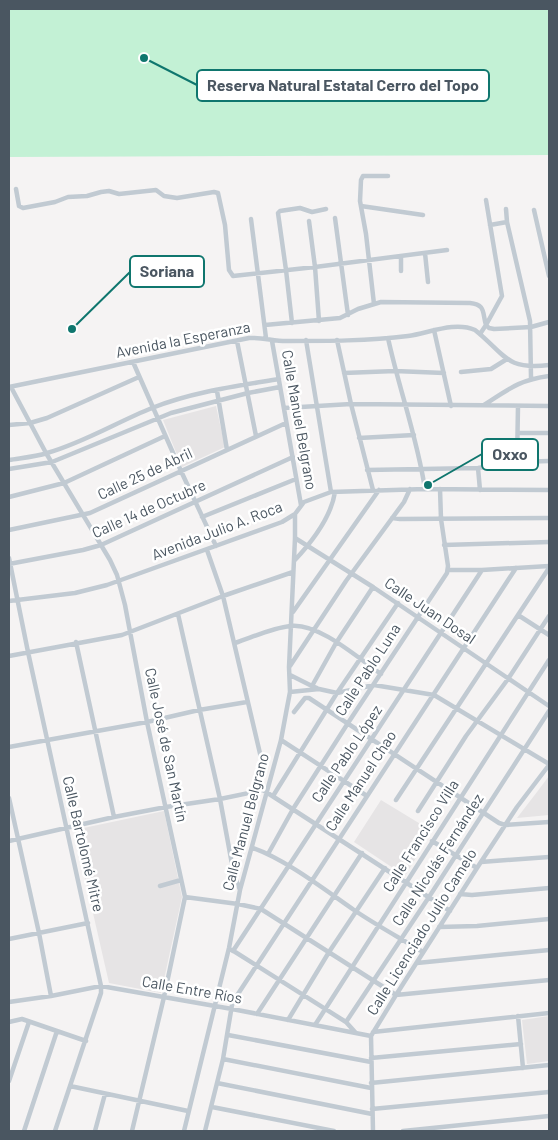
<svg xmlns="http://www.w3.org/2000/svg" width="558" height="1140" viewBox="0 0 558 1140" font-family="Barlow,sans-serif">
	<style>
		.education { fill: #e6e4e5 }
		.green { fill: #c3f1d5 }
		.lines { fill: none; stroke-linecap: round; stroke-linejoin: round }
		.minor { stroke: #c1cad2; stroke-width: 4.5 }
		.labels { text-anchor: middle; stroke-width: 5; stroke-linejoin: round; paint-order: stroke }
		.street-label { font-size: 15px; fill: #4a5661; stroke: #fff }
		.leader { fill: none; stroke: #0f766e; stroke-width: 2 }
		.callout-dot { fill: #0f766e; stroke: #fff; stroke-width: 2 }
		.callout { fill: #fff; stroke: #0f766e; stroke-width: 2 }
		.callout-label { font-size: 16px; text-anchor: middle; font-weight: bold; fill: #4a5661 }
	</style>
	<rect width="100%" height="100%" fill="#f5f3f3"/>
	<!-- education -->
	<path class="education" d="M 216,406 L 225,447 L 182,467 L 163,420 Z
		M 549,776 L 549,815 L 517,818 L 537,792 Z
		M 381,800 L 432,831 L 405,876 L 354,842 Z
		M 164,811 L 182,897 L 161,993 L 109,983 L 74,830 Z
		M 549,1016 L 549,1061 L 527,1064 L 522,1020 Z"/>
	<!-- green -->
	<path class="green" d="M 9,9 L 549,9 L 549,155 L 9,157 Z"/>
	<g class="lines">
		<!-- minor -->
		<path class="minor" d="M 16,189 L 19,206 L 23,208 L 55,202 L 68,197 L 87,196 L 101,192 L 109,191 L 119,194 L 156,190 L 164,196 L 177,198 L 214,192 L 218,193 L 225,225 L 229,270 L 233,276 L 315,267 L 447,250
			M 486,200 L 502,296 L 486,325 L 489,328 L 494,329 L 531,327 L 549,322
			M 361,206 L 423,215
			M 506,209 L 507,222 L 530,321 L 531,378
			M 534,210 L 549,276
			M 335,218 L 348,315
			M 251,219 L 266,338
			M 309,221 L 315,267 L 319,321
			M 490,225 L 507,222
			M 425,253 L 428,282
			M 401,271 L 401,257
			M 374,304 L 366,234 L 360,201 L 361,180 L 363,176 L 388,176
			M 292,323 L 286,270 L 278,213 L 280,211 L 300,208 L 312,212 L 326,209
			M 265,325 L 340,318 L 358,309 L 381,302 L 470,303 C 486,305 482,312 486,325 L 480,334
			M 434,330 L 451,406
			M 388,338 C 399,389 417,437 425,489
			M 306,340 L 331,492
			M 337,340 L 351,404 L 373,490
			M 237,341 L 256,436
			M 272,341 L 301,505
			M 133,362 L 181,471 L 216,546
			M 461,372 L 491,369 L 507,359
			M 344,373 L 395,371 L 444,373
			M 9,387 L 249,338 C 262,337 273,341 286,341 C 327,341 368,341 408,336 C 429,333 455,321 475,330 C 506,355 505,370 549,365
			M 11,387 L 46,453 L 110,560 L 117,575 L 125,605 L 147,722 L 185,897 L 164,997 L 132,1131
			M 217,391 L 227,450
			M 484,405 C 509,389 519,380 549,376
			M 284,408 L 351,404 L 549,406
			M 9,425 L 30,423 L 47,418 L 139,377
			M 518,433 L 549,433
			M 359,438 L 414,435
			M 9,460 C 21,458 35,457 47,453 C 83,443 117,422 152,408 C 192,392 237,386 279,379
			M 517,462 L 518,406
			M 478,468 L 480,490
			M 9,469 L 52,462 L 171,413 L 248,393 L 280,387
			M 367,470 L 478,468 L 517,462 L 549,461
			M 9,497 L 64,483 L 165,436
			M 202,517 L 296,479
			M 392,518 L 400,519 L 549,518
			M 9,530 L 90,513 L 286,423
			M 295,538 L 373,587 L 549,706
			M 444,545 L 549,542
			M 207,550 L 223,596 L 262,762
			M 9,558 L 28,652 L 101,986 L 101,993 L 55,1131
			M 294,561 C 311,543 331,518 335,492
			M 9,564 L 83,550 L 101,545 L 293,457
			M 448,570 L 482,570 L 549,566
			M 9,601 L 75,593 L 107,585 L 282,522 L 295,514 L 304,502 L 331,492 L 425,489 L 549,490
			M 293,612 L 379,490
			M 178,614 L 220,799 L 234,875 L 240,890
			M 518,615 L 549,635
			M 76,642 L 114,817
			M 235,643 C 253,637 272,628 290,626 C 318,622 358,658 381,674
			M 9,656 L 122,635 L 223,596 L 293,572
			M 290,666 L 346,581 L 404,502 L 410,489
			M 290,675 L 312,686
			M 317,688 L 312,686 L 336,643 L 373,587
			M 290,692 L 319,689 L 337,693 L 374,685 L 434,695 L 549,764
			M 294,712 L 305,698 L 309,698 L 499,823 L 505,825 L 549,822
			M 281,740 L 367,796
			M 9,747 L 147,722 L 199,710 L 247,702
			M 273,796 L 337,693 L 398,603
			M 9,798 L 39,933 L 51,996
			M 396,800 L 549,568
			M 418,811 L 466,736 L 508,679 L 549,616
			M 9,841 L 114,817 L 166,807 L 220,799 L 263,790 L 450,911
			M 432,841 L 477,868
			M 253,848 C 285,859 325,890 354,910 C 376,925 400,938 423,952
			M 268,854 L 293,809 L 348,723 L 447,573 L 448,566 L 441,519 L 440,489
			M 481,862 L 549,857
			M 160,886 L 181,880
			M 460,894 L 472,895 L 549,888
			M 185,897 L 238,904 L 261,909 L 396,995 L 549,980
			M 439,927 L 477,926 L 549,919
			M 9,939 L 88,923
			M 232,950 L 346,1022 L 355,1032
			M 233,951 L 482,570
			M 417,963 L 549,950
			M 9,1002 L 51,996 L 101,986 L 232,1009 L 371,1036
			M 257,1014 L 362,853
			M 518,1016 L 523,1068
			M 288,1020 L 329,952 L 385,868
			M 9,1022 L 22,1019 L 86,1041
			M 346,1022 L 429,897 L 549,711
			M 315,1025 L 549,660
			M 373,1032 L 549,1013
			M 228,1035 L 371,1062
			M 371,1058 L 521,1044
			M 223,1059 L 371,1088
			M 9,1081 L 29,1022
			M 217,1083 L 372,1114
			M 371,1083 L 549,1065
			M 70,1086 L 188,1111
			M 212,1107 L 334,1131
			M 372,1109 L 549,1092
			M 24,1131 L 57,1031
			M 95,1131 L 105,1094
			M 184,1131 L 229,948 L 240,890 L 281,740 L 286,713 L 290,692 L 289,667 L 295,538 L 295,514
			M 205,1131 L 223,1059 L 232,1005 L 236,997 L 516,568
			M 373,1131 L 371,1036 L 396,995 L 477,868 L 517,807 L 549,765
			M 403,1131 L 549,1116"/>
	</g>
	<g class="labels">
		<!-- street labels -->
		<g class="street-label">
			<text transform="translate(183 340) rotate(-11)" y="5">Avenida la Esperanza</text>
			<text transform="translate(299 420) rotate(80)" y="5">Calle Manuel Belgrano</text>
			<text transform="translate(145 474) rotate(-25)" y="5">Calle 25 de Abril</text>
			<text transform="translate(149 509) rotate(-24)" y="5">Calle 14 de Octubre</text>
			<text transform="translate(217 531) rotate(-21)" y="5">Avenida Julio A. Roca</text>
			<text transform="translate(430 611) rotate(34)" y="5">Calle Juan Dosal</text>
			<text transform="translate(368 670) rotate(-57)" y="5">Calle Pablo Luna</text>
			<text transform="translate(166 745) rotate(78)" y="5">Calle José de San Martín</text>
			<text transform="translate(347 754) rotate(-56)" y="5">Calle Pablo López</text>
			<text transform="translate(361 781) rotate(-57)" y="5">Calle Manuel Chao</text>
			<text transform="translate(246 822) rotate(-75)" y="5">Calle Manuel Belgrano</text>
			<text transform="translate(421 836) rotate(-58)" y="5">Calle Francisco Villa</text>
			<text transform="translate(83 844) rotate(77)" y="5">Calle Bartolomé Mitre</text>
			<text transform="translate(438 860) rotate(-57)" y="5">Calle Nicolás Fernández</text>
			<text transform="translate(422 932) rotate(-58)" y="5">Calle Licenciado Julio Camelo</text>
			<text transform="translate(192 990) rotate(10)" y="5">Calle Entre Ríos</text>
		</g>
	</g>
	<!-- callouts -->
	<path class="leader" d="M144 58L197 85M72 329L130 272M428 485L482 454"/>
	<g class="callout-dot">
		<circle cx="144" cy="58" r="5"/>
		<circle cx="72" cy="329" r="5"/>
		<circle cx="428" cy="485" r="5"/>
	</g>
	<g class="callout">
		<rect x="197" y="70" width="292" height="31" rx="5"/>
		<rect x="130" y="256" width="74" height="31" rx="5"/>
		<rect x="482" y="439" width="56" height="31" rx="5"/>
	</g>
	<g class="callout-label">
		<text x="343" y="91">Reserva Natural Estatal Cerro del Topo</text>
		<text x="167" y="277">Soriana</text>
		<text x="510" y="460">Oxxo</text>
	</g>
	<!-- border -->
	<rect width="558" height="1140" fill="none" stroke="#4a5661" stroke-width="20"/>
</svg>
